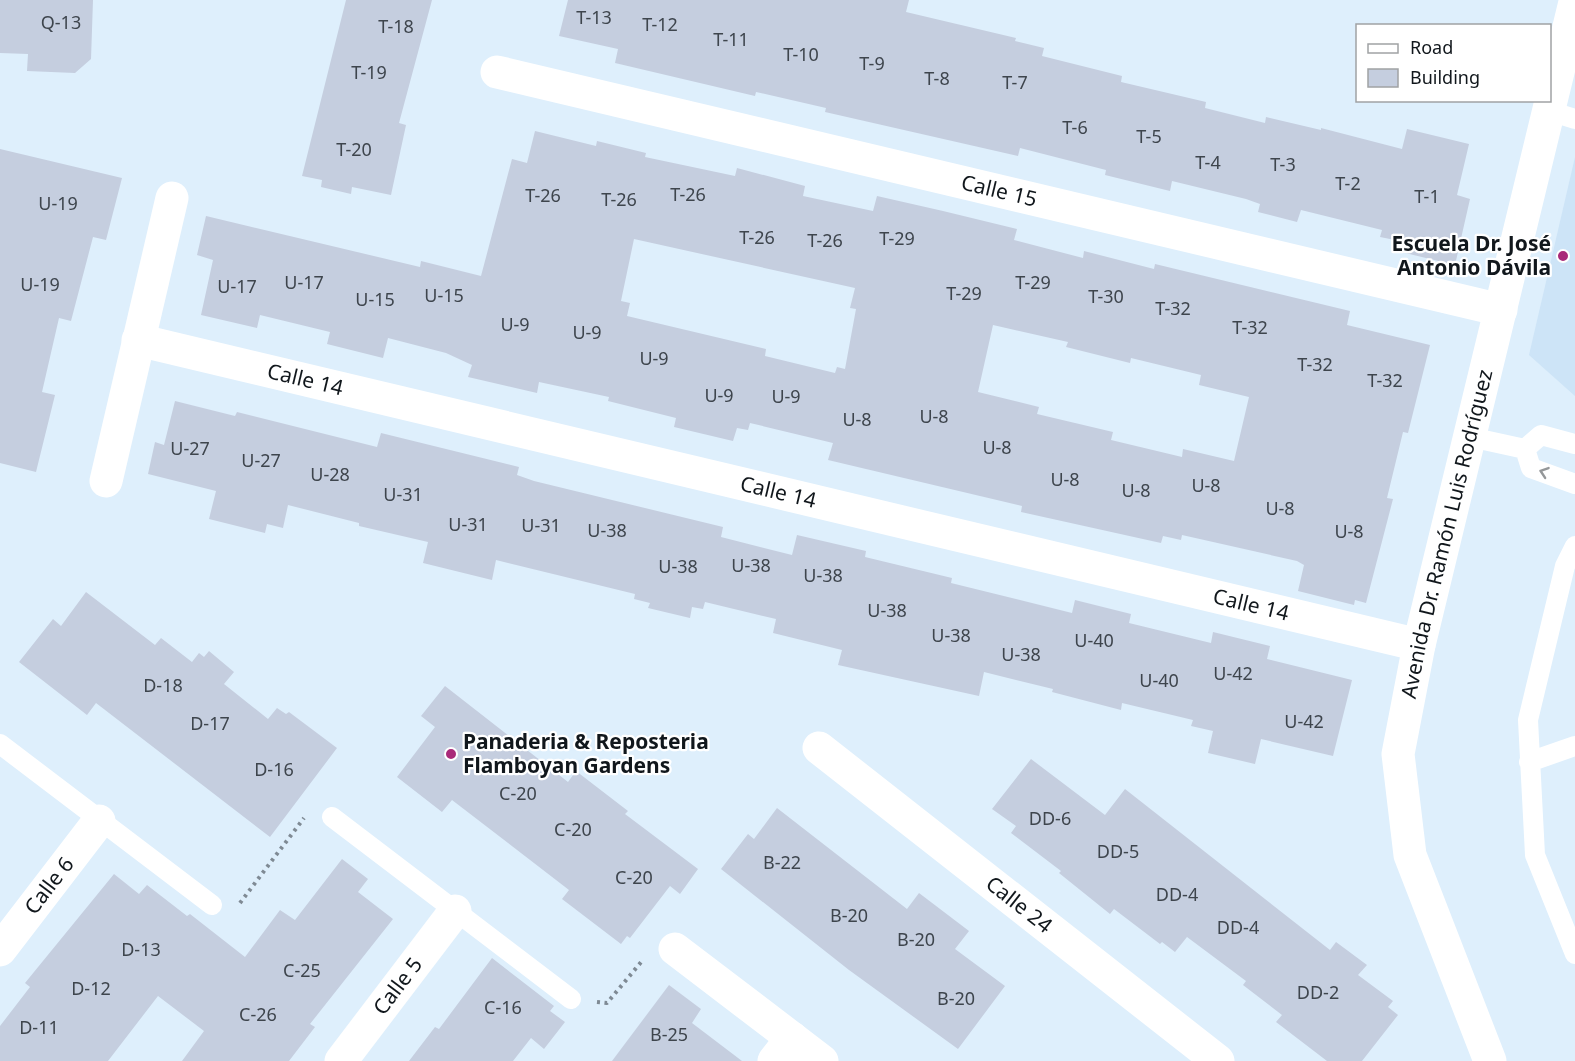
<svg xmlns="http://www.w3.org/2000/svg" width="1575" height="1061" viewBox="0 0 1575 1061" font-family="'Noto Sans',sans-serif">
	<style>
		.built { fill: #cde4f7 }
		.building { fill: #c5cedf; fill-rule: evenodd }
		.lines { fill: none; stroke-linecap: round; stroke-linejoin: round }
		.path { stroke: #7f8a94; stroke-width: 4; stroke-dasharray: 3 4.5; stroke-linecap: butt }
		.lane { stroke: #fff; stroke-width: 20 }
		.street { stroke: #fff; stroke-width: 33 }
		.primary { stroke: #fff; stroke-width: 33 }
		.oneway { stroke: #949799 }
		.poi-dot { fill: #a92a79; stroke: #fff; stroke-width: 2 }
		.labels { text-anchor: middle; stroke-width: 4.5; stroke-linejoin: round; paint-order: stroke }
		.number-label { font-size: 18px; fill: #3e454d }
		.street-label { font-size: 21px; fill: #11171c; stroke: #fff }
		.poi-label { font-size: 21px; font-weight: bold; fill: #11171c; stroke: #fff; text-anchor: end }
	</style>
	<rect width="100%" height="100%" fill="#deeffc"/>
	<!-- built -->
	<path class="built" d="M 1575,157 L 1575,396 L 1529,355 Z"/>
	<!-- building -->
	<path class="building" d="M 0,0 L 93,0 L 91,59 L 75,73 L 27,71 L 28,54 L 0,53 Z
		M 346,0 L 432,0 L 399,123 L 406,125 L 391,195 L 352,187 L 351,194 L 321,187 L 322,180 L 302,176 Z
		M 568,0 L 909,0 L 906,12 L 1016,38 L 1015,41 L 1044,48 L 1042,56 L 1122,76 L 1121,82 L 1206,102 L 1205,108 L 1265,123 L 1266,117 L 1321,130 L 1321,128 L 1402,149 L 1407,129 L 1469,144 L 1457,195 L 1470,199 L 1455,265 L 1397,251 L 1400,241 L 1380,237 L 1382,230 L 1301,210 L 1297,222 L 1258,212 L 1260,204 L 1246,199 L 1172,181 L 1170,191 L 1105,175 L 1106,170 L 1020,148 L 1018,156 L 825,112 L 826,108 L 756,92 L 755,96 L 615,63 L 618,49 L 559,36 Z
		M 535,131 L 596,146 L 597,141 L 646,153 L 645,157 L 735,176 L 737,168 L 805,186 L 803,196 L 873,211 L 877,196 L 943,211 L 1017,229 L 1014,240 L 1083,258 L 1084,251 L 1154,269 L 1155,264 L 1350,311 L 1347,325 L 1430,345 L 1408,433 L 1403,432 L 1387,498 L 1393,499 L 1366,603 L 1355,600 L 1354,605 L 1298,591 L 1304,565 L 1297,561 L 1182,535 L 1181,540 L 1163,536 L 1161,543 L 1021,512 L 1022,506 L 828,460 L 833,443 L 750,423 L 748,430 L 737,428 L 733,441 L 674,427 L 676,418 L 608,401 L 609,397 L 539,382 L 537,393 L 468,377 L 472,365 L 446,353 L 388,338 L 383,358 L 327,344 L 330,332 L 260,315 L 257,328 L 201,315 L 213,260 L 197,255 L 206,216 L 420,267 L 421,261 L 481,276 L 512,159 L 527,163 ZM 634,239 L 855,288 L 850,308 L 856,309 L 845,369 L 837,367 L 835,373 L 765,356 L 766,349 L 627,316 L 630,303 L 621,301 ZM 993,325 L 1068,342 L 1066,347 L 1130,363 L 1131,358 L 1201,375 L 1199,385 L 1249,397 L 1234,461 L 1183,449 L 1182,457 L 1111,440 L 1113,432 L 1037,414 L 1039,407 L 978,392 Z
		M 0,149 L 122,178 L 106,240 L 93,237 L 71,321 L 59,318 L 42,392 L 55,395 L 36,472 L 0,463 Z
		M 175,401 L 235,416 L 237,412 L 377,447 L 381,433 L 519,467 L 517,475 L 534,481 L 723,527 L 721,537 L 792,555 L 797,535 L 866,551 L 865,557 L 952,578 L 951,583 L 1072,613 L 1075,600 L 1131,614 L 1129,623 L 1211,643 L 1213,632 L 1270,646 L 1267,659 L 1352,680 L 1333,756 L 1261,739 L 1255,764 L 1208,753 L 1213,731 L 1191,726 L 1193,720 L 1122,703 L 1121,710 L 1052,692 L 1053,689 L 984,672 L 979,696 L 838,665 L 842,650 L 773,633 L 776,619 L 705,602 L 703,609 L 692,607 L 690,618 L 648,608 L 650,603 L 634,599 L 635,594 L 496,560 L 492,580 L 423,563 L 428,542 L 359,526 L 359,523 L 288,505 L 283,528 L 267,524 L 265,533 L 209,519 L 216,491 L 148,474 L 155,442 L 164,445 Z
		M 86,592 L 155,645 L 161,638 L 192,662 L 199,653 L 204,657 L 209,651 L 234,672 L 224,684 L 268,719 L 277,708 L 286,714 L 289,712 L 337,748 L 270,837 L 96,703 L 87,715 L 19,662 L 53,619 L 61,626 Z
		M 445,686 L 568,782 L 576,771 L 628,811 L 625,814 L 698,869 L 680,894 L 670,886 L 630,938 L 627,936 L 621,944 L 562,899 L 569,890 L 452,800 L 442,812 L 397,777 L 435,727 L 421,716 Z
		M 1031,759 L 1105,815 L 1125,789 L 1330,950 L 1336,942 L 1367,965 L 1358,975 L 1393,1001 L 1388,1007 L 1398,1015 L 1362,1061 L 1327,1061 L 1276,1022 L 1282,1015 L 1243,985 L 1246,981 L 1187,937 L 1175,952 L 1162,942 L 1160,944 L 1114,909 L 1110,914 L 1059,873 L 1061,871 L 1011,833 L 1016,826 L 992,809 Z
		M 777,808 L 907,909 L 919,893 L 969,931 L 955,949 L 1005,986 L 958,1049 L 849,970 L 721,869 L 748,834 L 754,839 Z
		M 342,859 L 368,879 L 358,892 L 393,919 L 310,1024 L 315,1027 L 289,1061 L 182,1061 L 204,1031 L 158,996 L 108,1061 L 0,1061 L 0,1026 L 30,987 L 25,983 L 114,874 L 139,894 L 147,885 L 187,916 L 190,914 L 245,957 L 280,910 L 295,920 Z
		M 492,958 L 554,1006 L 550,1011 L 565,1022 L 544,1049 L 531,1038 L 513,1061 L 409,1061 L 435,1027 L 439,1029 Z
		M 669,985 L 701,1009 L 692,1023 L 742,1061 L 612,1061 Z"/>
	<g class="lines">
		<!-- path -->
		<path class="path" d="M 240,903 L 304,818
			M 597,1002 L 607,1003 L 642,961"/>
		<!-- lane -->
		<path class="lane" d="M 1549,111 L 1575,119
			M 1470,437 L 1525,449
			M 1525,449 L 1531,468 L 1575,484
			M 1525,449 L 1541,435 L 1575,444
			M 1575,546 L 1565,566 L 1528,720 L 1535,855 L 1575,954
			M 0,744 L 212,905
			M 1529,762 L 1575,746
			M 332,817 L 571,999"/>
		<!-- street -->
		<g class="street">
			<path id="s1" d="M 497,72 L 1501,310"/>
			<path id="s2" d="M 138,340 L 1419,645"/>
			<path d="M 106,481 L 172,198"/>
			<path id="s3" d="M 819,748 L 1218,1061"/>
			<path d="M 675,949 L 822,1061"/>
			<path id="s4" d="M 0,950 L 99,821"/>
			<path id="s5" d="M 341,1061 L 455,911"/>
			<path d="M 774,1061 L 792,1038"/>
		</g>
		<!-- primary -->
		<path class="primary" id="s6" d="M 1490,1061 L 1410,855 L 1398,754 L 1419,645 L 1575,2"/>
	</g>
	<!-- one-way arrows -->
	<defs><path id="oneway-chevron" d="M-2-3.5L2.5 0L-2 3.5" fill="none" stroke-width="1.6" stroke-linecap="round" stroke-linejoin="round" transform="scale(1.5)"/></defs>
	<use class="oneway" href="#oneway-chevron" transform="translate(1544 472) rotate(-161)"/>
	<!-- markers -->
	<g class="poi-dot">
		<circle cx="1563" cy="256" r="6"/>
		<circle cx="451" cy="754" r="6"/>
	</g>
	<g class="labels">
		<!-- number labels -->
		<g class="number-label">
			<text x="594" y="24">T-13</text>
			<text x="61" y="29">Q-13</text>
			<text x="660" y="31">T-12</text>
			<text x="396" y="33">T-18</text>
			<text x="731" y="46">T-11</text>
			<text x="801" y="61">T-10</text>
			<text x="872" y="70">T-9</text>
			<text x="369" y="79">T-19</text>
			<text x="937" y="85">T-8</text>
			<text x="1015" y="89">T-7</text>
			<text x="1075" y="134">T-6</text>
			<text x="1149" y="143">T-5</text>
			<text x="354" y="156">T-20</text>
			<text x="1208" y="169">T-4</text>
			<text x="1283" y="171">T-3</text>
			<text x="1348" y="190">T-2</text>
			<text x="688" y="201">T-26</text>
			<text x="543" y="202">T-26</text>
			<text x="1427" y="203">T-1</text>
			<text x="619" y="206">T-26</text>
			<text x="58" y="210">U-19</text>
			<text x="757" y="244">T-26</text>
			<text x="897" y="245">T-29</text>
			<text x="825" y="247">T-26</text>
			<text x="304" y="289">U-17</text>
			<text x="1033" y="289">T-29</text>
			<text x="40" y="291">U-19</text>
			<text x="237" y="293">U-17</text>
			<text x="964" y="300">T-29</text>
			<text x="444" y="302">U-15</text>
			<text x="1106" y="303">T-30</text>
			<text x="375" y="306">U-15</text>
			<text x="1173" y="315">T-32</text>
			<text x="515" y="331">U-9</text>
			<text x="1250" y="334">T-32</text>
			<text x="587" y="339">U-9</text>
			<text x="654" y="365">U-9</text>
			<text x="1315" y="371">T-32</text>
			<text x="1385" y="387">T-32</text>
			<text x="719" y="402">U-9</text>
			<text x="786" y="403">U-9</text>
			<text x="934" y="423">U-8</text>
			<text x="857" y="426">U-8</text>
			<text x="997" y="454">U-8</text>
			<text x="190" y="455">U-27</text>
			<text x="261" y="467">U-27</text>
			<text x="330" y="481">U-28</text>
			<text x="1065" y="486">U-8</text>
			<text x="1206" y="492">U-8</text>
			<text x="1136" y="497">U-8</text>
			<text x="403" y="501">U-31</text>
			<text x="1280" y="515">U-8</text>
			<text x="468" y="531">U-31</text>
			<text x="541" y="532">U-31</text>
			<text x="607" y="537">U-38</text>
			<text x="1349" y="538">U-8</text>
			<text x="751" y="572">U-38</text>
			<text x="678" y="573">U-38</text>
			<text x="823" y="582">U-38</text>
			<text x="887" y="617">U-38</text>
			<text x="951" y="642">U-38</text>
			<text x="1094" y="647">U-40</text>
			<text x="1021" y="661">U-38</text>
			<text x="1233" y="680">U-42</text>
			<text x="1159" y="687">U-40</text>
			<text x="163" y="692">D-18</text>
			<text x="1304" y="728">U-42</text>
			<text x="210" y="730">D-17</text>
			<text x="274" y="776">D-16</text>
			<text x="518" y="800">C-20</text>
			<text x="1050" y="825">DD-6</text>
			<text x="573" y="836">C-20</text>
			<text x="1118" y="858">DD-5</text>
			<text x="782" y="869">B-22</text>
			<text x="634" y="884">C-20</text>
			<text x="1177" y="901">DD-4</text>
			<text x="849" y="922">B-20</text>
			<text x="1238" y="934">DD-4</text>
			<text x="916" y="946">B-20</text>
			<text x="141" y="956">D-13</text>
			<text x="302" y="977">C-25</text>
			<text x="91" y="995">D-12</text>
			<text x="1318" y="999">DD-2</text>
			<text x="956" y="1005">B-20</text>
			<text x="503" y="1014">C-16</text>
			<text x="258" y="1021">C-26</text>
			<text x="39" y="1034">D-11</text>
			<text x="669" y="1041">B-25</text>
		</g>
		<!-- street labels -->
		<g class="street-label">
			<text dy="7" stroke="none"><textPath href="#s1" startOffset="516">Calle 15</textPath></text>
			<text dy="7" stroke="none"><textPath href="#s2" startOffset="172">Calle 14</textPath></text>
			<text dy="7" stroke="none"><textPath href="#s2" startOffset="658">Calle 14</textPath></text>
			<text dy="7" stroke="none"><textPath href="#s6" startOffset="548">Avenida Dr. Ramón Luis Rodríguez</textPath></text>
			<text dy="7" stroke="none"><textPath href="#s2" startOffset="1144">Calle 14</textPath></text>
			<text dy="7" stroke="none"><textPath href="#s4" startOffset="81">Calle 6</textPath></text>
			<text dy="7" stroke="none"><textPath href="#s3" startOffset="254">Calle 24</textPath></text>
			<text dy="7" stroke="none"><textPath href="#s5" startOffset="94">Calle 5</textPath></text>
		</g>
		<!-- poi labels -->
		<g class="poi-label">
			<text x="1551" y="251">Escuela Dr. José<tspan x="1551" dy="24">Antonio Dávila</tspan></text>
			<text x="463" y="749" text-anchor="start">Panaderia &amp; Reposteria<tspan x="463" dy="24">Flamboyan Gardens</tspan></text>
		</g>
	</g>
	<!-- legend -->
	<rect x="1356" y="24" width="195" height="78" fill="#ffffff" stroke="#a0a2a4" stroke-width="1.5"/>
	<rect x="1368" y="44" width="30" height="9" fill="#ffffff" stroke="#a0a2a4" stroke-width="1.5"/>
	<text x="1410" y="54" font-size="18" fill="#11171c">Road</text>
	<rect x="1368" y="69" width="30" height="18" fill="#c5cedf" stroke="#a0a2a4" stroke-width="1.5"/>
	<text x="1410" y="84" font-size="18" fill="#11171c">Building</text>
</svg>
